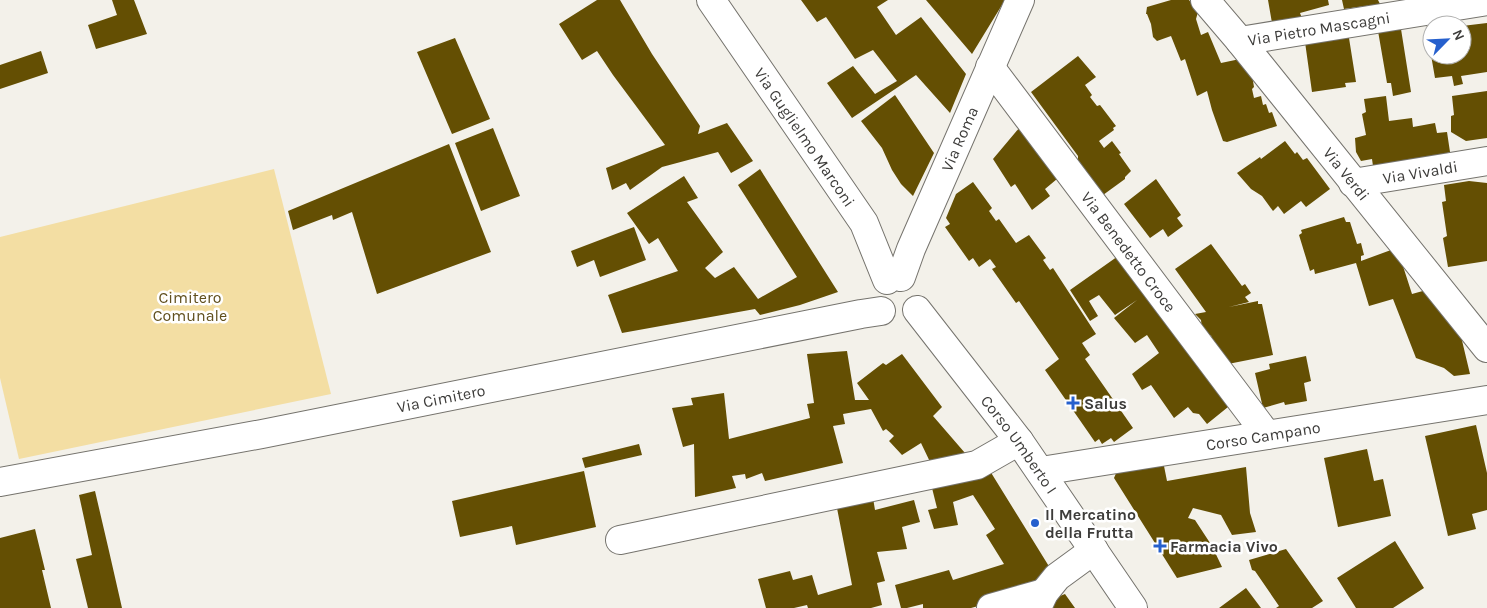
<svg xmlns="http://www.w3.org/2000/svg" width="1487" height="608" viewBox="0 0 1487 608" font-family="Karla,sans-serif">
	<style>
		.green { fill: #f3dea3 }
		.building { fill: #644f03 }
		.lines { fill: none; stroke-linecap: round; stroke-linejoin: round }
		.minor-casing { stroke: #75736d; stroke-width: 30 }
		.minor { stroke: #fff; stroke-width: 28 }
		.poi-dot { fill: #2660cd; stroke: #fff; stroke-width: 2 }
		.labels { text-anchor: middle; stroke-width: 5; stroke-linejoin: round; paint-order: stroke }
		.street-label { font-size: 16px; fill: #3d3c3a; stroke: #fff }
		.park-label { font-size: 16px; fill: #604f1d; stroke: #fff }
		.poi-label { font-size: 16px; font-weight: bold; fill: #3d3c3a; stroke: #fff; text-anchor: start }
	</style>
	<rect width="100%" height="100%" fill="#f3f1ea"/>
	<!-- green -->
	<path class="green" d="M 274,169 L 331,394 L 19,459 L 0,378 L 0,237 Z"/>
	<!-- building -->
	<path class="building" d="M 112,0 L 134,0 L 147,34 L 96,49 L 88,25 L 117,15 Z
		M 597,0 L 620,0 L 652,54 L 700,126 L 698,134 L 727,123 L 753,161 L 731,173 L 718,152 L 662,167 L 630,190 L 626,183 L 612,190 L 606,168 L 665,145 L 613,75 L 597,51 L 582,60 L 559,24 Z
		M 801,0 L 888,0 L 877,7 L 896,35 L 921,17 L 966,74 L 950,113 L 916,75 L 852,118 L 827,83 L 853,66 L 875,94 L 897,81 L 873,50 L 855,59 L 826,17 L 817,22 Z
		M 926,0 L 1005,0 L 972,54 Z
		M 1171,0 L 1189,0 L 1198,12 L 1196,19 L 1201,35 L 1208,32 L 1221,63 L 1240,59 L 1252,75 L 1254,87 L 1252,89 L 1254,98 L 1261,96 L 1263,105 L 1266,104 L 1269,113 L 1272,112 L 1277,126 L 1227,142 L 1223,141 L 1212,110 L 1207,91 L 1197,96 L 1185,59 L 1181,61 L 1171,36 L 1157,41 L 1153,37 L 1151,24 L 1147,14 L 1146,14 L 1147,7 Z
		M 1268,0 L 1328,0 L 1329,5 L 1300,13 L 1303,21 L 1272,23 Z
		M 1342,0 L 1378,0 L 1380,4 L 1344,9 Z
		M 1450,18 L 1450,21 L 1453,21 L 1453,25 L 1432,25 L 1432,54 L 1431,54 L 1426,21 Z
		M 1487,23 L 1487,72 L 1461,76 L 1463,84 L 1454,86 L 1452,76 L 1435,78 L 1431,55 L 1462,55 L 1462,26 Z
		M 1399,28 L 1401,29 L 1411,92 L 1393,96 L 1391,83 L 1387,83 L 1378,31 Z
		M 1346,36 L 1346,38 L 1349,38 L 1356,82 L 1345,83 L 1346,87 L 1312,92 L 1305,42 Z
		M 455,38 L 490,119 L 452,134 L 417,52 Z
		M 41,51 L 48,73 L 0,89 L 0,65 Z
		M 1078,56 L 1096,77 L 1085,85 L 1092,95 L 1090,97 L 1097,106 L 1100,105 L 1116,126 L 1113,128 L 1114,130 L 1099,141 L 1104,148 L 1112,141 L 1121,153 L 1119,154 L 1131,171 L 1125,177 L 1125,179 L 1103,195 L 1078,162 L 1078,156 L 1031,92 Z
		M 1487,91 L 1487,138 L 1466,141 L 1451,132 L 1451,116 L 1454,115 L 1452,96 Z
		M 895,95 L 934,153 L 913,196 L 901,184 L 892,170 L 882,148 L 861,121 Z
		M 1386,96 L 1389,121 L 1412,118 L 1413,127 L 1435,123 L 1437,133 L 1447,132 L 1450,152 L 1447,153 L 1448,155 L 1373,166 L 1372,159 L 1361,161 L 1356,152 L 1355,138 L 1366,135 L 1362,114 L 1366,112 L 1364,99 Z
		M 1020,127 L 1056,173 L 1054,175 L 1057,179 L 1045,189 L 1050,196 L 1032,210 L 1015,184 L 1011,187 L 993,159 Z
		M 493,128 L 520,196 L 481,211 L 455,143 Z
		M 1285,141 L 1295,154 L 1297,152 L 1303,160 L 1307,158 L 1330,189 L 1306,207 L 1301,201 L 1284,214 L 1278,206 L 1273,211 L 1262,196 L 1251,189 L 1237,173 L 1260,157 L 1261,159 Z
		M 449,144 L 491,252 L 377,294 L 352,212 L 333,220 L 332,215 L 293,230 L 288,211 Z
		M 760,169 L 838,292 L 800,305 L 760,315 L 755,309 L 622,333 L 608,295 L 678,271 L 658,238 L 649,244 L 627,213 L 684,176 L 698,198 L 687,202 L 723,252 L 705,268 L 715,278 L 734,267 L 758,299 L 797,277 L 738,185 Z
		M 1156,179 L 1181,215 L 1177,218 L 1183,226 L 1168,237 L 1163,229 L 1150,238 L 1124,204 Z
		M 1469,181 L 1487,183 L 1487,261 L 1448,267 L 1443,238 L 1447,236 L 1442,202 L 1446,201 L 1444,185 Z
		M 973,182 L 992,208 L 989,211 L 996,221 L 999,219 L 1016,243 L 1029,235 L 1046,258 L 1043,260 L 1050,270 L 1053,268 L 1096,334 L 1082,343 L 1090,355 L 1085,359 L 1133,428 L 1114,442 L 1111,438 L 1102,444 L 1099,439 L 1095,442 L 1045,370 L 1059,359 L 1019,301 L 1016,303 L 992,269 L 996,267 L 990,259 L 979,267 L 973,258 L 969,261 L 945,227 L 950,224 L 946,218 L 956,194 Z
		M 1344,217 L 1346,222 L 1350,222 L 1357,244 L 1361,243 L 1364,255 L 1361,256 L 1361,261 L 1391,250 L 1398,260 L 1401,260 L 1412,294 L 1430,289 L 1459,328 L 1470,374 L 1454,376 L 1444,368 L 1416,358 L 1393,299 L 1369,306 L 1356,263 L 1315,274 L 1314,269 L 1310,271 L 1299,235 L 1302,233 L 1301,230 Z
		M 634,227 L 646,260 L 600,277 L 594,260 L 577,267 L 571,251 Z
		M 1211,244 L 1242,286 L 1245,284 L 1251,293 L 1245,297 L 1249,302 L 1229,307 L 1258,301 L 1258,304 L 1262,304 L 1273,355 L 1228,364 L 1223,356 L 1221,350 L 1218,350 L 1212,342 L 1211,335 L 1208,337 L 1202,329 L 1201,320 L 1195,314 L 1206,312 L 1175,269 Z
		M 1121,254 L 1228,407 L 1207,424 L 1199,414 L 1193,413 L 1188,407 L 1174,418 L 1151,385 L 1142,390 L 1132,374 L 1159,353 L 1147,335 L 1135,343 L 1114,318 L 1137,300 L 1115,315 L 1099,295 L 1089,301 L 1098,316 L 1090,321 L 1070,290 Z
		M 847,351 L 855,400 L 869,400 L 857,383 L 883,363 L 886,365 L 902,354 L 942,407 L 933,416 L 965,453 L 932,466 L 921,443 L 902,455 L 889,441 L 894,436 L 886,429 L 883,431 L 871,409 L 843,414 L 845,424 L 833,426 L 843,463 L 765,481 L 762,473 L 746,479 L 745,474 L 732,476 L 736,488 L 695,497 L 694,444 L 683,447 L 672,408 L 693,405 L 691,398 L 724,393 L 729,439 L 810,418 L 807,404 L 814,403 L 807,354 Z
		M 1306,356 L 1311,381 L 1304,383 L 1307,401 L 1285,405 L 1284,402 L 1263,408 L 1255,373 L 1270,369 L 1269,364 Z
		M 1476,425 L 1487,473 L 1487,510 L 1472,514 L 1476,529 L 1448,536 L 1425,436 Z
		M 639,444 L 642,455 L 585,468 L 582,458 Z
		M 1367,449 L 1374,481 L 1383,479 L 1391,516 L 1338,527 L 1324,458 Z
		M 1162,456 L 1167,481 L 1246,467 L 1250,513 L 1256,532 L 1232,535 L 1221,515 L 1193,508 L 1188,518 L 1195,520 L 1212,546 L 1222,567 L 1177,578 L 1114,478 L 1120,464 Z
		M 584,471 L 596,527 L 516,545 L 512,526 L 460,537 L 452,501 Z
		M 990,471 L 1050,568 L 1030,592 L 971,608 L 923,608 L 923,604 L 907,608 L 901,608 L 895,585 L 949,570 L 953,580 L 1004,564 L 986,535 L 995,529 L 973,495 L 953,502 L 958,525 L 934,529 L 928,510 L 937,508 L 931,484 Z
		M 95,491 L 109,551 L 122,608 L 88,608 L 76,559 L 92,555 L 79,495 Z
		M 873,498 L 875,510 L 914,500 L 920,522 L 902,527 L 907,549 L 877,552 L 885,581 L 877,583 L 882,605 L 871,608 L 808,608 L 807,605 L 794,608 L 766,608 L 758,579 L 790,571 L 793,580 L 812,575 L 818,595 L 852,585 L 836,503 Z
		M 35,529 L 45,570 L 42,570 L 51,608 L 0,608 L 0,538 Z
		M 1395,541 L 1424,588 L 1393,608 L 1356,608 L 1337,578 Z
		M 1286,549 L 1323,601 L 1312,608 L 1276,608 L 1279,606 L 1255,571 L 1252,570 L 1249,560 Z
		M 1246,588 L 1261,608 L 1219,608 Z
		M 1057,592 L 1060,596 L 1065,594 L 1075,608 L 1049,608 Z"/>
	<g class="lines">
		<!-- minor casing -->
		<g class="minor-casing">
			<g id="minor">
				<path id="s1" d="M 711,0 L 864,223 L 887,280"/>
				<path id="s2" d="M 1205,0 L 1240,41 L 1487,348"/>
				<path id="s3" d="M 1240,41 L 1487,1"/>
				<path id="s4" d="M 990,67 L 1267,435"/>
				<path id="s5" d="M 1353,183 L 1487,161"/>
				<path id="s6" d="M 901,277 L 911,249 L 1020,0"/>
				<path id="s7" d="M 917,310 L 1019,441 L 1133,608"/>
				<path id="s8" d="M 1041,471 L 1487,400"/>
				<path id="s9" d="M 0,482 L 262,434 L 861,314 L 881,311"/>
				<path d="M 620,540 L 977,465 L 1019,441"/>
				<path d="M 991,608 L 1044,593"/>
				<path d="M 1037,608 L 1044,593 L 1057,577 L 1094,550"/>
			</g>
		</g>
		<!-- minor -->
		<use href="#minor" class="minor"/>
	</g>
	<!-- markers -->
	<g class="poi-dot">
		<path d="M1070.5 395.5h5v5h5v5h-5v5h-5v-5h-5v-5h5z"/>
		<circle cx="1035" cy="523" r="5"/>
		<path d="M1157.5 538.5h5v5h5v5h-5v5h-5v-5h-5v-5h5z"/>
	</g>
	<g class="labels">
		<!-- street labels -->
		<g class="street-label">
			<text dy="6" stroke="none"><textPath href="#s3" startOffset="80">Via Pietro Mascagni</textPath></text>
			<text dy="6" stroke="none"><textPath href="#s1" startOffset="166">Via Guglielmo Marconi</textPath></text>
			<text dy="6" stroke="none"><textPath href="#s6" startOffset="150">Via Roma</textPath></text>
			<text dy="6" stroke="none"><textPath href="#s5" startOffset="68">Via Vivaldi</textPath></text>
			<text dy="6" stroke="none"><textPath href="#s2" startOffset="224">Via Verdi</textPath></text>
			<text dy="6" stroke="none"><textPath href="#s4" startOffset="231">Via Benedetto Croce</textPath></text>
			<text dy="6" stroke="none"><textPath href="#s9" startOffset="449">Via Cimitero</textPath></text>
			<text dy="6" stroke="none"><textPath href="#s8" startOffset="225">Corso Campano</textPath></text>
			<text dy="6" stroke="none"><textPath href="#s7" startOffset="169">Corso Umberto I</textPath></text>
		</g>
		<!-- park labels -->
		<g class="park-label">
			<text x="190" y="303">Cimitero<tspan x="190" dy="18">Comunale</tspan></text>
		</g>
		<!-- poi labels -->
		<g class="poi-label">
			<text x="1084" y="409">Salus</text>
			<text x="1045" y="520">Il Mercatino<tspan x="1045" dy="18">della Frutta</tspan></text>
			<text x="1170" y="552">Farmacia Vivo</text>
		</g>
	</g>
	<!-- north arrow -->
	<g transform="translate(1447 40) rotate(66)"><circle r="24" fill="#ffffff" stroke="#b1b1b0"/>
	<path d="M0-4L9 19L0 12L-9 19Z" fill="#2660cd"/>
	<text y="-8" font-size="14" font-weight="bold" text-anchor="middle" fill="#3d3c3a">N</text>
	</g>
</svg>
